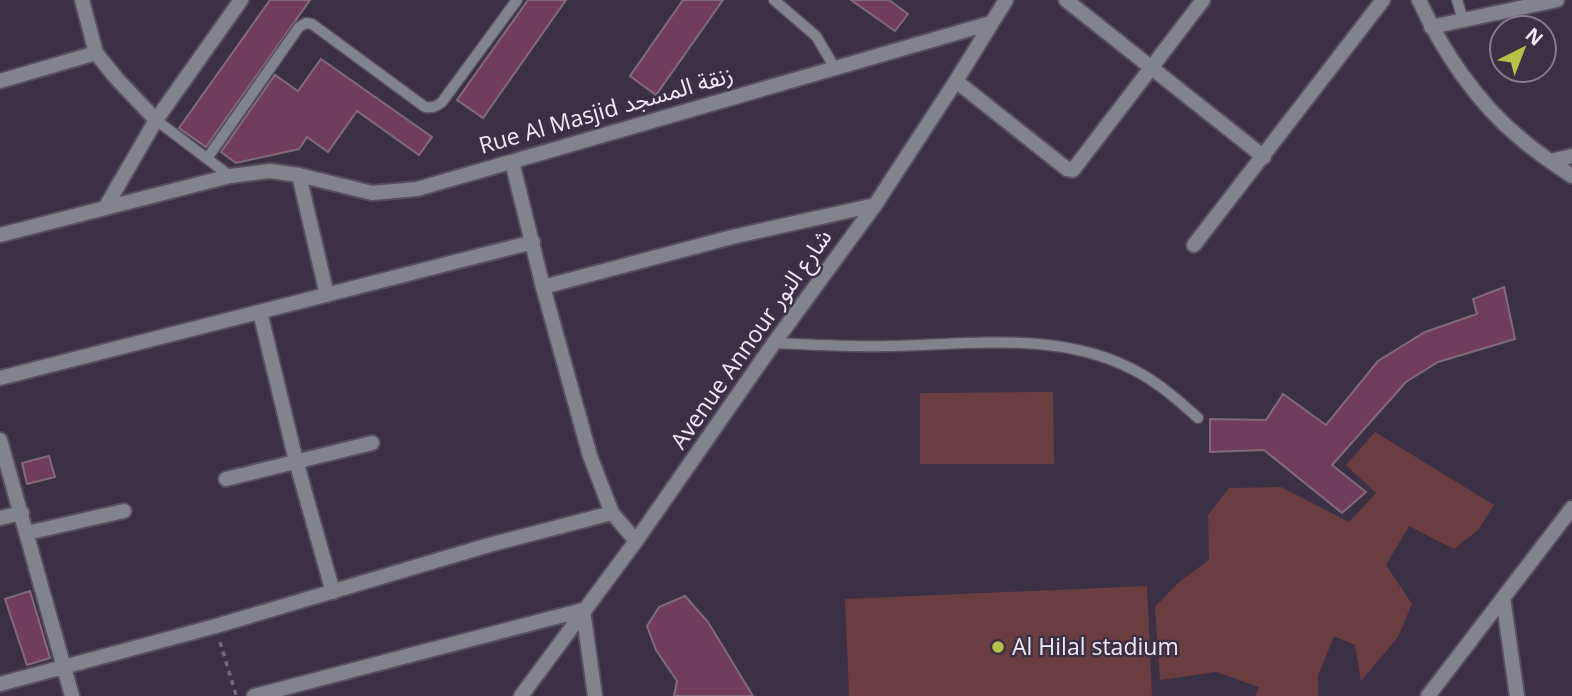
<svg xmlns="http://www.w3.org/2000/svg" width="1572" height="696" viewBox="0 0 1572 696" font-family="'Open Sans','Noto Sans Arabic',sans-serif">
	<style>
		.green { fill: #6a3e41 }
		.building { fill: #713d5d; stroke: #826b78; stroke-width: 2 }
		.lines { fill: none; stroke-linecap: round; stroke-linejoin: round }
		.lane-casing { stroke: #594e60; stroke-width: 13 }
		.street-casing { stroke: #594e60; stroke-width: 18 }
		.path { stroke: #746a7b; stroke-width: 3.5; stroke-dasharray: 5 5; stroke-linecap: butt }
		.lane { stroke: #81838d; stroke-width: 10 }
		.street { stroke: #81838d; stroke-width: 14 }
		.poi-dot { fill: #b6c148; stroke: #3c3144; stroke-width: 2.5 }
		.labels { text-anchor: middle; stroke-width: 5; stroke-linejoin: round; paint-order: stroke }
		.street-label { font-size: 23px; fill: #f0e9f6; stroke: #3c3144 }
		.poi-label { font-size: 23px; fill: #f0e9f6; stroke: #3c3144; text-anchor: start }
	</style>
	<rect width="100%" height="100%" fill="#3c3144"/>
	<!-- green -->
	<path class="green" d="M 1053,392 L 1054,464 L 920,464 L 920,393 Z
		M 1375,432 L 1494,505 L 1478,530 L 1454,549 L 1409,526 L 1386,565 L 1412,604 L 1398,637 L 1361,681 L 1355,645 L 1334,636 L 1318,676 L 1318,696 L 1255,696 L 1259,687 L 1216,672 L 1160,680 L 1155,607 L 1179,582 L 1209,560 L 1208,515 L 1229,488 L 1281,487 L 1349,522 L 1376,493 L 1346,465 Z
		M 1147,586 L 1152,696 L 849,696 L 845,599 Z"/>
	<!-- building -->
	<path class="building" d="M 270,0 L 310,0 L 206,147 L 179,128 Z
		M 528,0 L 566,0 L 483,118 L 457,100 Z
		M 683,0 L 723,0 L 656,95 L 630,76 Z
		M 851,0 L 889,0 L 908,14 L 895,31 Z
		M 321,59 L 432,137 L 419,155 L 357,111 L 328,152 L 307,137 L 299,149 L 236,163 L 221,152 L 275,75 L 298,91 Z
		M 1504,287 L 1515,339 L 1438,362 L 1406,382 L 1332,465 L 1366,492 L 1342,513 L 1264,450 L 1210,452 L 1210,419 L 1266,420 L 1283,394 L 1326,425 L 1378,361 L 1425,332 L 1477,314 L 1473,299 Z
		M 49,456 L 55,477 L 27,484 L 22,463 Z
		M 30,591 L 50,658 L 27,665 L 5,599 Z
		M 685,596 L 708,622 L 753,696 L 674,696 L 677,681 L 656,650 L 647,626 L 659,607 Z"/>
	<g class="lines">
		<!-- lane casing -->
		<g class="lane-casing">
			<path id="lane" d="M 774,0 L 816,36 L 835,68
				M 1457,0 L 1463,20
				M 156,120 L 230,176
				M 208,157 L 299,27 L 306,23 L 312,24 L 425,107 C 432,108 436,107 442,102 L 517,0
				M 774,343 C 812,345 849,347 887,346 C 969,345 1058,330 1134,370 C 1159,383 1178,400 1198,418"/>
		</g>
		<!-- street casing -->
		<g class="street-casing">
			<path id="street" d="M 82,0 L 96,53
				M 1066,0 L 1264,157
				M 1419,0 C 1442,50 1477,103 1520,138 C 1536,152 1554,164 1572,176
				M 1431,27 L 1557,0
				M 0,81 L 96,53 L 117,79 L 156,120
				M 956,81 L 1067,169 L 1073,170 L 1203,0
				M 1551,161 L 1572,156
				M 512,162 L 543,287 L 590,456 L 612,513 L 636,541
				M 299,175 L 327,295
				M 105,208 L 156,120 L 241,0
				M 0,235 L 230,176 L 270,171 L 299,175 L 372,193 L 417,189 L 991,23
				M 1194,245 L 1383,0
				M 543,287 L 732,237 L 875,205
				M 260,312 L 296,461 L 333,592
				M 0,378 L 533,242
				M 0,440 L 72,696
				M 226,479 L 372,443
				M 0,518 L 22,513
				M 27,533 L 124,511
				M 1503,598 L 1517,696
				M 0,684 L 216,626 L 489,545 L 612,513
				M 254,696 L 583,610 L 595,696
				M 521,696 L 636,541 L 774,343 L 875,205 L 956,81 L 1006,0
				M 1428,696 L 1572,508"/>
		</g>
		<!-- path -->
		<path class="path" d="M 220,642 L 236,695"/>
		<!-- lane -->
		<use href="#lane" class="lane"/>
		<!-- street -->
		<use href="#street" class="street"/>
	</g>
	<!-- markers -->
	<circle class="poi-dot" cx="998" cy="647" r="7"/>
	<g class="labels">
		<!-- street labels -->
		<g class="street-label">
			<text transform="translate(606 110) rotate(-16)" y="8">Rue Al Masjid زنقة المسجد</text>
			<text transform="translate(751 339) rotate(-55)" y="8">Avenue Annour شارع النور</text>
		</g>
		<!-- poi labels -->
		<g class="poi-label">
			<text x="1012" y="655">Al Hilal stadium</text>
		</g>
	</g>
	<!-- north arrow -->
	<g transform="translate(1523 49) rotate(42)"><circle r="33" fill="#3c3144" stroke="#847b8b" stroke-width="2"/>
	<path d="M0-5L12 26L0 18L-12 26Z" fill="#b6c148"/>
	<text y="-10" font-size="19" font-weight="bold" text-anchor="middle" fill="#f0e9f6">N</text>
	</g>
</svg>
